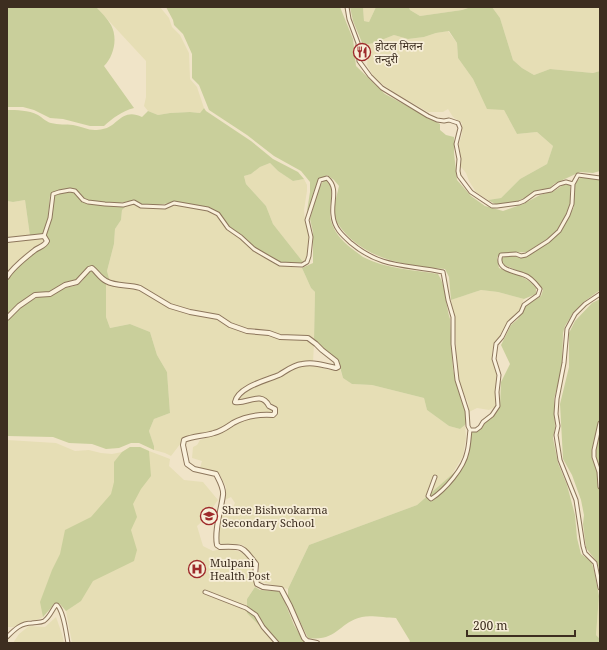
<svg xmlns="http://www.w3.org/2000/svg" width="607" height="650" viewBox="0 0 607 650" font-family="'Noto Serif','Noto Sans Devanagari',serif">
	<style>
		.farmland { fill: #e6deb5 }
		.green { fill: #c9cf9b }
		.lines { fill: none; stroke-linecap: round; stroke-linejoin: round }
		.minor-casing { stroke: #8d765c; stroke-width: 5 }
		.tertiary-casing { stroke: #8d765c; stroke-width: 6 }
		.minor { stroke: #faf1dc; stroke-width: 3 }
		.tertiary { stroke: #faf1dc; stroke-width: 4 }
		.labels { text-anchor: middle; stroke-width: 3.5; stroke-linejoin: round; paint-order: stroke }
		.poi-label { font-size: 11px; fill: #3d2e20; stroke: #f7eed8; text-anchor: start }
	</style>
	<rect width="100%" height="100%" fill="#f0e4c8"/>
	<!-- farmland -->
	<path class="farmland" d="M 96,7 L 160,7 L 169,18 L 172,27 L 180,35 L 189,53 L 190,79 L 197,87 L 204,108 L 200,113 L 190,112 L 170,113 L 158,115 L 148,111 L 144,106 L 146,97 L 146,61 Z
		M 363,7 L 376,7 L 369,22 L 364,21 Z
		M 409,7 L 471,7 L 462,10 L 420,16 L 410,10 Z
		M 492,7 L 600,7 L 600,71 L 593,73 L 550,69 L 534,75 L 522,68 L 513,60 L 500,18 Z
		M 448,31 L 457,43 L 458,58 L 473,79 L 480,94 L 504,110 L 517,134 L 537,132 L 553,146 L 547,164 L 520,179 L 501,198 L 488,200 L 476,192 L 469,181 L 466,173 L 461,167 L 459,144 L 462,134 L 462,123 L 453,117 L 448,109 L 443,112 L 428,112 L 395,93 L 375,79 L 367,65 L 368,56 L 363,45 L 374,43 L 394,35 L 408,39 L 424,37 L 436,33 Z
		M 270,163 L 278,171 L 293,181 L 304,179 L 307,185 L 307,191 L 304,210 L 305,220 L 309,234 L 309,241 L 306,260 L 303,262 L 273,224 L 266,206 L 246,184 L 244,176 L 251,174 L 260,167 Z
		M 25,200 L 30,236 L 7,239 L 7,201 L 13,202 Z
		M 131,204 L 140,207 L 180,205 L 191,208 L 209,211 L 218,217 L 227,230 L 241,238 L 250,247 L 265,257 L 282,266 L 302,268 L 311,288 L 315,292 L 314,340 L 246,329 L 232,325 L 222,316 L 176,307 L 151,293 L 110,282 L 107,271 L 114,244 L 115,229 L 121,220 L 122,210 L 127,205 Z
		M 44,237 L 46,240 L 45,244 L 7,276 L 7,241 Z
		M 106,284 L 122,288 L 135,287 L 187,313 L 218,319 L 231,328 L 244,332 L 309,341 L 314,343 L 313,363 L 305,363 L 261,379 L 237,393 L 235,396 L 233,402 L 253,399 L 263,401 L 274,411 L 273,414 L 253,414 L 221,431 L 184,439 L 171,456 L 165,453 L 154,450 L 154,446 L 149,431 L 154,419 L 170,413 L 167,372 L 157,355 L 150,332 L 130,324 L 110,328 L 106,317 Z
		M 481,290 L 498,292 L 524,299 L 519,311 L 507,324 L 498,339 L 494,344 L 492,354 L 492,360 L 497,373 L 495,407 L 489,410 L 477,408 L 469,412 L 468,402 L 461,390 L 457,367 L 455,324 L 451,300 Z
		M 313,365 L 329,370 L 340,369 L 343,378 L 352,384 L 372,385 L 424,398 L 427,410 L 449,426 L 460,429 L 465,425 L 466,438 L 463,456 L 451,476 L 417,505 L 309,545 L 288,589 L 258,581 L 259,570 L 257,561 L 243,545 L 234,544 L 223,545 L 218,541 L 222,510 L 232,510 L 235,503 L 231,497 L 225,500 L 226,487 L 219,473 L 200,468 L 202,461 L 192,458 L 193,447 L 197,445 L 200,440 L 225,431 L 232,425 L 251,417 L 267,416 L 273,417 L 278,415 L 278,409 L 267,400 L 260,397 L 239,402 L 237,401 L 238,397 L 256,386 L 290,370 L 300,367 Z
		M 7,440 L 56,443 L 75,451 L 89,450 L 101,453 L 112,454 L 122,452 L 130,447 L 140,447 L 149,451 L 170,459 L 169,466 L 184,480 L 203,482 L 218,500 L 213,507 L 205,511 L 206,518 L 197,526 L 203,546 L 213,551 L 224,548 L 238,551 L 248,556 L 253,568 L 255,587 L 247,599 L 264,630 L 274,643 L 72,643 L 66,611 L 60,604 L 55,603 L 43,617 L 37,620 L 28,620 L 14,627 L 7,627 Z
		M 599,596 L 600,596 L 600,639 L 596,635 Z
		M 56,617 L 62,634 L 64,643 L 13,643 L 19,634 L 29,626 L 45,627 Z"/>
	<!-- green -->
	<path class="green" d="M 7,7 L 96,7 C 101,12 107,18 111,25 C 118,38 114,56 104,66 L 134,108 C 122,111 113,118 104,126 L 90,126 L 63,119 L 50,118 L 34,110 L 23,107 L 7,107 Z
		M 166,7 L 340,7 L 353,39 L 356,66 L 385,94 L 440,124 L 440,130 L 446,135 L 454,137 L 454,153 L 457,180 L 471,196 L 485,206 L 503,211 L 523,204 L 540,195 L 554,191 L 563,185 L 570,185 L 571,203 L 560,227 L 550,237 L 527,252 L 502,253 L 497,257 L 499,268 C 514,274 526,276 536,288 L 536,294 L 524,299 L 498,292 L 481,290 L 451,300 L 449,277 L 445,269 C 411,266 377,262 351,239 C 344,232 338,226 335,217 C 333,208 337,195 339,186 L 334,180 L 327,175 L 320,179 L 309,209 L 307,211 L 310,192 L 310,182 L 301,171 L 274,156 L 247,135 L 209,110 L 199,85 L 192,78 L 192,54 L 183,34 L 174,25 L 173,20 Z
		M 350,7 L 363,7 L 364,21 L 369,22 L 376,7 L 409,7 L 410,10 L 420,16 L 462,10 L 471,7 L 492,7 L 500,18 L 513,60 L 522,68 L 534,75 L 550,69 L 593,73 L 600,71 L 600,171 L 593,173 L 580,172 L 554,184 L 549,189 L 537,190 L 525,198 L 514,202 L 497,205 L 488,200 L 501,198 L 520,179 L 547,164 L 553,146 L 537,132 L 517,134 L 504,110 L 487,109 L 473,79 L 458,58 L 457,43 L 449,31 L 436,33 L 424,37 L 408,39 L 394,35 L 374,43 L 363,45 L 353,21 Z
		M 204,108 L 206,111 L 251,141 L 273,159 L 298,172 L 304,179 L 293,181 L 278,171 L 270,163 L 260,167 L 251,174 L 244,176 L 246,184 L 266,206 L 273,224 L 303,262 L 299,264 L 280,262 L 255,248 L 242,235 L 228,226 L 214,211 L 177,202 L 157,205 L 141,204 L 130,201 L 119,203 L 90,201 L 84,199 L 76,190 L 68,189 L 53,193 L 50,196 L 48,218 L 43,234 L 30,236 L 25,200 L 13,202 L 7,201 L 7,110 C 17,110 28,110 38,115 C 42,117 46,122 51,123 C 58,125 66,124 73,125 C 85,127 89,132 103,129 C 117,127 122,107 142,117 L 148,111 L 158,115 L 170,113 L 190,112 L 200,113 Z
		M 586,177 L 600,179 L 600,290 L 585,301 L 573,313 L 565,326 L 563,333 L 562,368 L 554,399 L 555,428 L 553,438 L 558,463 L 567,485 L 575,515 L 577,538 L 581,554 L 591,561 L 594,570 L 599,596 L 596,635 L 600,639 L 600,643 L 409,643 L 410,641 L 396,618 C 386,618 371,615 362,617 C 339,622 337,642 308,638 L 288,597 L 288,589 L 309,545 L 417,505 L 463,465 L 469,448 L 471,431 L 477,432 L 489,419 L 496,413 L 500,406 L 501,382 L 510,364 L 501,345 L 511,325 L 518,319 L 525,306 L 541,296 L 543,290 L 530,276 L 502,264 L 502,258 L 507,256 L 526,257 L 561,231 L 574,207 L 574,188 L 576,182 L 580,178 Z
		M 327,179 C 337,192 327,206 331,221 C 335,233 341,240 351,248 C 355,251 359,254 363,257 C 386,269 414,270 438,274 C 447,288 445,304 450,319 L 453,370 L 462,400 L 465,408 L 467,418 L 465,425 L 460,429 L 449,426 L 427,410 L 424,398 L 372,385 L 352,384 L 343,378 L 338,360 L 331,355 L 314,340 L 315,292 L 311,288 L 302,268 L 313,263 L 313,232 L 310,219 L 318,191 L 323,181 Z
		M 70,191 L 75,193 L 86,203 L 127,205 L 122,210 L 121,220 L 115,229 L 114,244 L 107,271 L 110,282 C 103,277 99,269 91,267 L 78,280 L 64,284 L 49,293 L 39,292 L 35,294 L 7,316 L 7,279 L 11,273 L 37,250 L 47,245 L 49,242 L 46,234 L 50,222 L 53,196 L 57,193 Z
		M 92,270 L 106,284 L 106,317 L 110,328 L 130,324 L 150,332 L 157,355 L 167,372 L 170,413 L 154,419 L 149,431 L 154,446 L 154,450 L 139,443 L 131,443 L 119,448 L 106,449 L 92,444 L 69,443 L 53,437 L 7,436 L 7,321 C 22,304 40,294 62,288 C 67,287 72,287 77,285 C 84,282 86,273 92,270 Z
		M 600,299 L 600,571 L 597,562 L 586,548 L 583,524 L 584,515 L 581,500 L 572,475 L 563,459 L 560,404 L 569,367 L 569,333 L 575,321 L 592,303 Z
		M 130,447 L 140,447 L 149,451 L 151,476 L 141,489 L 133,504 L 137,517 L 131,530 L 137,550 L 134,561 L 93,581 L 81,601 L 66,611 L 60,604 L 55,603 L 43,617 L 40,602 L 52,570 L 60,554 L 65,530 L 91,517 L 111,494 L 114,482 L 114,462 L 122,452 Z
		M 255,587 L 260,590 L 278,591 L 282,595 L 294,625 L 305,643 L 274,643 L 264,630 L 247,613 L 247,599 Z"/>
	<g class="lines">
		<!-- minor casing -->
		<g class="minor-casing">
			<path id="minor" d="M 573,184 L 578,175 L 600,178
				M 44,236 L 50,218 L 53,194 L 59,192 L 70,190 L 75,191 L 83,200 L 88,202 L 105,204 L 123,205 L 134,202 L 141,206 L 165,207 L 174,203 L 208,209 L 218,214 L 228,228 L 241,237 L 254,249 L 266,256 L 280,264 L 302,265 L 307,262 L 309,256 L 311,237 L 307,220 L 320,180 L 327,178 C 339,188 331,202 333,215 C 334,228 342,235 351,243 C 382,269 406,264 443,272 L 448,300 L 453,317 L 453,344 L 457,380 L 467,411 L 468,426 L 470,430 L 476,430 L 480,427 L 483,422 L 492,415 L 498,406 L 497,392 L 499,375 L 494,359 L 496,344 L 502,337 L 509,323 L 521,312 L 524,305 L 538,295 L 540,289 C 536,284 531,277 524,275 C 514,271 495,270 501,255 L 516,254 L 521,256 L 526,255 L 548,241 L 559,231 L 568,215 L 572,204 L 573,184 L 566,182 L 559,184 L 551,190 L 535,193 L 524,201 L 519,203 L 497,206 L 492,206 L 471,192 L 459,176 L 458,171 L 459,159 L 456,144 L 460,128 L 458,123 L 449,120 L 444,121 L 437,120 L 428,116 L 382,88 L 370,76 L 359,61 L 358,43 L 349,19 L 347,7
				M 600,294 L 585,304 L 575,314 L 567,329 L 564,363 L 557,399 L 556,414 L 558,426 L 556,435 L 560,460 L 576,500 L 583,546 L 585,553 L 595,563 L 600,588
				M 600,423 L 594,450 L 594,457 L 599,472 L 600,487
				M 435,477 L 428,496 L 431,499 C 445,490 464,468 467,452 C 469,445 469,437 470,430
				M 205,592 L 246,608 L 256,615 L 263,627 L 277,643
				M 7,637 C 15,629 21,623 32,623 C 36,622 40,623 44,621 C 50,617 52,610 56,605 L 57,605 C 64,612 66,633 68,643"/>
		</g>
		<!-- tertiary casing -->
		<g class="tertiary-casing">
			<path id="tertiary" d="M 7,240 L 44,236 L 47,241 C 45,246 39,247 35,250 C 25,258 13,267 7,277
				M 7,318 L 19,306 L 35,295 L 50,294 L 65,285 L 77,282 L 89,269 L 92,268 C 97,272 100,278 106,281 C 117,287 129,284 140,288 L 170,306 L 190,312 L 218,317 L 230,325 L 247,331 L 269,333 L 280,337 L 308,338 L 316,344 L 322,350 L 336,361 L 338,367 L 336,368 C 324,365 314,362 302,364 C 293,365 286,371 279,375 C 267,380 238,387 235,402 C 246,405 261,390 269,406 L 275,409 L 275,413 L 273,415 C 259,414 246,416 233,423 C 227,427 222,431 214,433 C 205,436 192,436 184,440 L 183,445 L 187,464 L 194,469 L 216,474 C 219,480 224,488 223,495 C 221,511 214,530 217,545 L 220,547 C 243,546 242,546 256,564 L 255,576 L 257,584 L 263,587 L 281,589 L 290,606 L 304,638 L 307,641 L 317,643"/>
		</g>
		<!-- minor -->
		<use href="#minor" class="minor"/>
		<!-- tertiary -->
		<use href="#tertiary" class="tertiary"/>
	</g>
	<!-- icons -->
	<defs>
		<g id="restaurant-ring" transform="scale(0.9)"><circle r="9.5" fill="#f7eed8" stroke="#9e2a2b" stroke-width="1.5"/><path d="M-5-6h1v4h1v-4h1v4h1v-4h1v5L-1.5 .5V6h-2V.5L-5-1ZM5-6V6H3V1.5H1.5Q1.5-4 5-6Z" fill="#9e2a2b"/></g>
		<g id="school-ring" transform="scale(0.9)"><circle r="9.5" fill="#f7eed8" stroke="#9e2a2b" stroke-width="1.5"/><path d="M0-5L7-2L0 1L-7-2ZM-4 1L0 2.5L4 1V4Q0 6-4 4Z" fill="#9e2a2b"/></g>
		<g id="hospital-ring" transform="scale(0.9)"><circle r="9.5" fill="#f7eed8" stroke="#9e2a2b" stroke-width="1.5"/><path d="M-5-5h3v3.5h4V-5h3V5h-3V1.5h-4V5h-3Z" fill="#9e2a2b"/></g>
	</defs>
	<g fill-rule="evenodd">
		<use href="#restaurant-ring" x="362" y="52"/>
		<use href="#school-ring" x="209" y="516"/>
		<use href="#hospital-ring" x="197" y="569"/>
	</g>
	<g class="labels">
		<!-- poi labels -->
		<g class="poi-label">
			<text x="375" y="50">होटल मिलन<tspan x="375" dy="13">तन्दुरी</tspan></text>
			<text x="222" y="514">Shree Bishwokarma<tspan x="222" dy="13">Secondary School</tspan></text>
			<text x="210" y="567">Mulpani<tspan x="210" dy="13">Health Post</tspan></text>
		</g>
	</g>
	<!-- border -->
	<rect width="607" height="650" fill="none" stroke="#3d2e20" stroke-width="16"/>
	<!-- scale -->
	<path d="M467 630v6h108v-6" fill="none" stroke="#3d2e20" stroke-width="2"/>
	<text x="473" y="630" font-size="12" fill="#3d2e20" stroke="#f7eed8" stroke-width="3" paint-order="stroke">200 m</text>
</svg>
